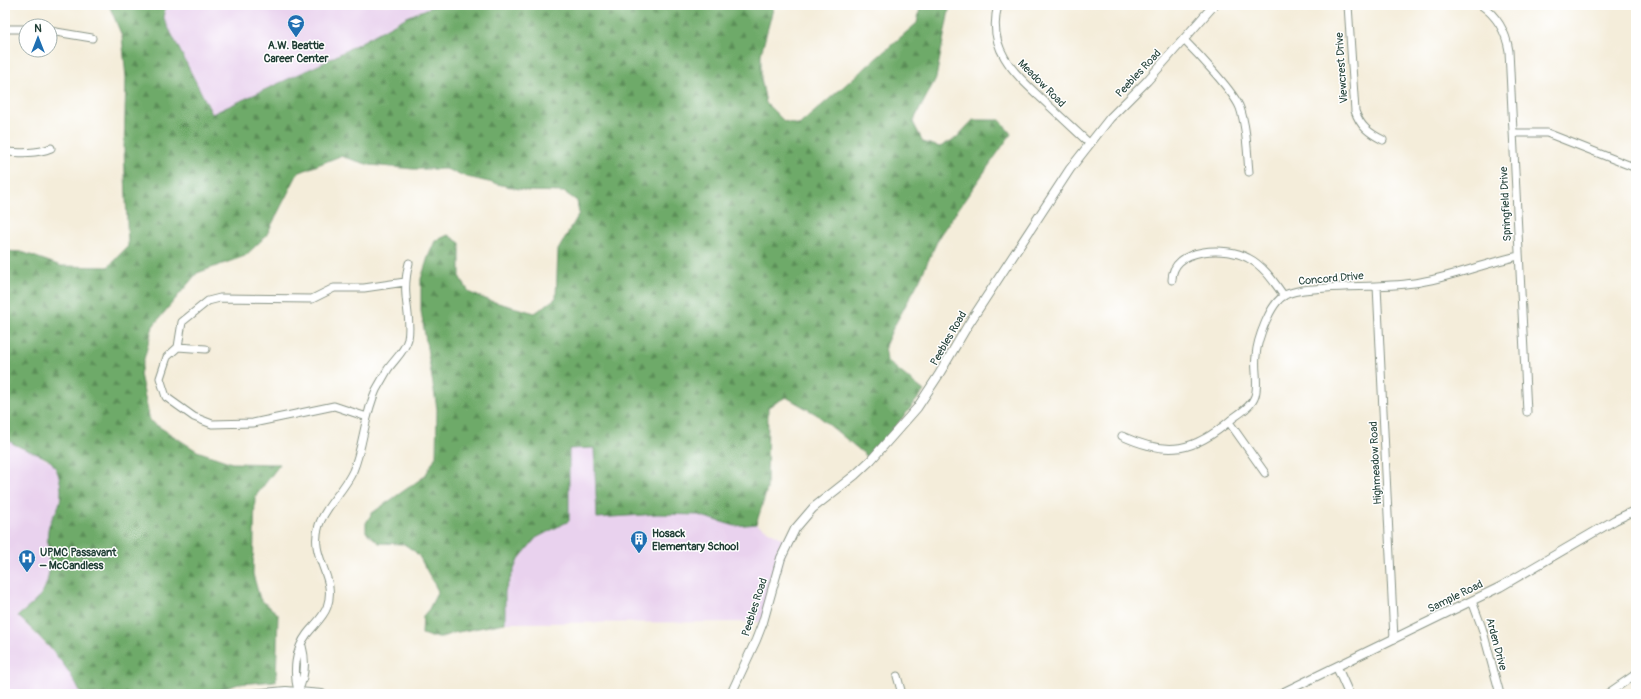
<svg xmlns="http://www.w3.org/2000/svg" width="1641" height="699" viewBox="0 0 1641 699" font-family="Pangolin,sans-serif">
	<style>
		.built { fill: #e9d2ee }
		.forest { fill: url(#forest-firs); stroke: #46744e }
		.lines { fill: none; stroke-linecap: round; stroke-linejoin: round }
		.minor-casing { stroke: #8a9587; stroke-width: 9 }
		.tertiary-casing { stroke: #8a9587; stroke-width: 10 }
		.minor { stroke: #fff; stroke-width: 7 }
		.tertiary { stroke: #fff; stroke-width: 8 }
		.labels { text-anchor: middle; stroke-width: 3; stroke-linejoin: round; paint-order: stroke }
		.poi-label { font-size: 11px; font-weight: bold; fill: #1f3d34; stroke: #fff; text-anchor: start }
		.street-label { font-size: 11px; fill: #1f3d34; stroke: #fff }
	</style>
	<defs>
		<pattern id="forest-firs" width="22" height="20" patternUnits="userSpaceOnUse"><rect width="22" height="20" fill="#6eaa69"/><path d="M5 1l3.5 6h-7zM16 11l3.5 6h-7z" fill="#5a8c57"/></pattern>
	</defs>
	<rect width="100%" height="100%" fill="#fff"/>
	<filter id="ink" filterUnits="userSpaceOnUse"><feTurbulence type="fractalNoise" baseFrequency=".025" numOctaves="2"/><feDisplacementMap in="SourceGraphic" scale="8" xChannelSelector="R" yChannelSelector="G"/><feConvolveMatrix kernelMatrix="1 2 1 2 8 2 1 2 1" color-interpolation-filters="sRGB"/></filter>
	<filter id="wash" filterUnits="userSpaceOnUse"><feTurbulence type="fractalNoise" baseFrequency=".012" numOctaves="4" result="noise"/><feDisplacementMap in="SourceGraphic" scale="16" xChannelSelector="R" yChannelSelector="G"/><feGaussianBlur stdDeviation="0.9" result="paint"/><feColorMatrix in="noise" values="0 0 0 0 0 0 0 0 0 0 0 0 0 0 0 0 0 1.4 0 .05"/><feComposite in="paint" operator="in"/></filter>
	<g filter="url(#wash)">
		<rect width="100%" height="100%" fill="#f4edda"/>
		<!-- built -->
		<path class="built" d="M 165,5 L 436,5 L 407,17 L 323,63 L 212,114 L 164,19 Z
			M 5,438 L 18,447 L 33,452 L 53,463 L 59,477 L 61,490 L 59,505 L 48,528 L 47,544 L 50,564 L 47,582 L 38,600 L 18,616 L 62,661 L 76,683 L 81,694 L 5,694 Z
			M 594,448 L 658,514 L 698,515 L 735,526 L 756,524 L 789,542 L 763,622 L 505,623 L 505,591 L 518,560 L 536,538 L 569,521 L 569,449 Z"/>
		<!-- forest -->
		<path class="forest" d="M 109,5 L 165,5 L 164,19 L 212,114 L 323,63 L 407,17 L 436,5 L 774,5 L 761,54 L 761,78 L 766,103 L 784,121 L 799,125 L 917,23 L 920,8 L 919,5 L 950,5 L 936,78 L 913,122 L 923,142 L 940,147 L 956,138 L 973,120 L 1000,120 L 1011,134 L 940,235 L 919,281 L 893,328 L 885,346 L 887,361 L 924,391 L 883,442 L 868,457 L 816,414 L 786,397 L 768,407 L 767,489 L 763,503 L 756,524 L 735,526 L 698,515 L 658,514 L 597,518 L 594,448 L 569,449 L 569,521 L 536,538 L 518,560 L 505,591 L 505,623 L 453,633 L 442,637 L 431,637 L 422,634 L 423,616 L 429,609 L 438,591 L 419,556 L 414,551 L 404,544 L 379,543 L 366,532 L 366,523 L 372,513 L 425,476 L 436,456 L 437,409 L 421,311 L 421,279 L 428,257 L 435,241 L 448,235 L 460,243 L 460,278 L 470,293 L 491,301 L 535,313 L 556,298 L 558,250 L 579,214 L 577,201 L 564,192 L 528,191 L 467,177 L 446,169 L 413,169 L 370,165 L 340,156 L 298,173 L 266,236 L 245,256 L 197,273 L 153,326 L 140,374 L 150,421 L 197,451 L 232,463 L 280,464 L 255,497 L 253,574 L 260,599 L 278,614 L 276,681 L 239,684 L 206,694 L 81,694 C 67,662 42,639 18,616 C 30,606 42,598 47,582 C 52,564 46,548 48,530 C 49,521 56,513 59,505 C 63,493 61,475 53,464 C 48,456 27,451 18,446 C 13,444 9,441 5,438 L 5,251 L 22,252 L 61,266 L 108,267 L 128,246 L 124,149 L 126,78 L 122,36 Z"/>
	</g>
	<g filter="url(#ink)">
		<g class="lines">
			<!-- minor casing -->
			<g class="minor-casing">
				<path id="minor" d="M 998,5 C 986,49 1015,74 1044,101 C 1059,115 1074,129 1089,143
					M 1348,5 L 1355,111 C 1360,126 1369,133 1383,140
					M 1481,5 C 1497,16 1506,32 1509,51 L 1527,412
					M 5,29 L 26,29
					M 50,31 L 92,38
					M 1184,40 C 1198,54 1234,92 1240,108 C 1247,128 1247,151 1249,172
					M 1513,133 L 1547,133 L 1636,168
					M 5,152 C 21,153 36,154 51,148
					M 1172,280 C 1172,247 1227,246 1248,258 C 1264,266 1274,282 1284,296
					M 1377,286 L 1394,639
					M 178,347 L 182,322 L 208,301 L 220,298 L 312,299 L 334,288 L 364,288 L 405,282
					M 206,349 L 178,347 L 167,357 L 160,378 L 166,397 L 194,417 L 212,424 L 253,423 L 334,406 L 367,417
					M 1229,422 L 1265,473
					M 1122,436 C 1168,457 1194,452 1232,419 C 1240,413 1252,406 1255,396 C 1259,383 1254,369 1256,356 C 1257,340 1270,303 1285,295 C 1297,289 1313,289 1326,288 C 1355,286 1385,287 1414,283 C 1450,278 1484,263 1519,256
					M 1472,601 L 1482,628 L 1500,694
					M 897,676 L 902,694
					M 298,691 C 293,672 295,650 307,634 C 314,625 323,618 327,607 C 338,576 308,558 319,525 C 326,505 344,491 353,471 C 364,445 364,416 376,390 C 380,383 384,376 388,369 C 395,359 405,351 408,339 C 411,324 407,311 406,296 C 405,285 406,275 409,263
					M 298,691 C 305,677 306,661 302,646
					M 1607,694 L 1636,674"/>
			</g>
			<!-- tertiary casing -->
			<g class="tertiary-casing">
				<path id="tertiary" d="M 1337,667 L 1349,694
					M 252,694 L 286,691 L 322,694
					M 731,694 L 756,640 L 763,622 L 781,558 L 795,529 L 813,508 L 855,475 L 871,460 L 917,408 L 938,376 L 968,325 L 1070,169 L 1110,118 L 1147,81 L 1214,5
					M 1280,694 L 1500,587 L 1615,520 L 1636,510"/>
			</g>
			<!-- minor -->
			<use href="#minor" class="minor"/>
			<!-- tertiary -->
			<use href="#tertiary" class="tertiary"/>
		</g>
	</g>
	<!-- icons -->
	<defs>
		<g id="school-pin" transform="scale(0.9)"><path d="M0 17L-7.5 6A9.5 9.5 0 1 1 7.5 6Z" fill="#1f6fb2" stroke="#fff"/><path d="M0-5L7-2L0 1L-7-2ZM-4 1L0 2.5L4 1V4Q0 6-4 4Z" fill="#fff"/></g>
		<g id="building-pin" transform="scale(0.9)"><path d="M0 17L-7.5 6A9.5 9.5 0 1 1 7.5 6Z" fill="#1f6fb2" stroke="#fff"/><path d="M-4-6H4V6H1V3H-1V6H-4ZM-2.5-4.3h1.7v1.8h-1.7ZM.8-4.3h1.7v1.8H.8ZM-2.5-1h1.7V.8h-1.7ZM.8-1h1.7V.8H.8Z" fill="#fff"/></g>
		<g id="hospital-pin" transform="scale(0.9)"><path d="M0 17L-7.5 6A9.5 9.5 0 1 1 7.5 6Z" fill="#1f6fb2" stroke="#fff"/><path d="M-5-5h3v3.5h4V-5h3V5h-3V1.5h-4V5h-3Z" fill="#fff"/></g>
	</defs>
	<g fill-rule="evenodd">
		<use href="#school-pin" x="296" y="23"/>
		<use href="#building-pin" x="639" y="539"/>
		<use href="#hospital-pin" x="27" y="558"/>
	</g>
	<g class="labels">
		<!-- poi labels -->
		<g class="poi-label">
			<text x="296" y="49" text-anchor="middle">A.W. Beattie<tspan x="296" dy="13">Career Center</tspan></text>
			<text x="652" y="537">Hosack<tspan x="652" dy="13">Elementary School</tspan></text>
			<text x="40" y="556">UPMC Passavant<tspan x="40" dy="13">– McCandless</tspan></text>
		</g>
		<!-- street labels -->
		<g class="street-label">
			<text transform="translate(1341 68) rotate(-94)" y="4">Viewcrest Drive</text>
			<text transform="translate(1138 73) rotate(-47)" y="4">Peebles Road</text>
			<text transform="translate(1042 83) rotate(45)" y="4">Meadow Road</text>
			<text transform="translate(1505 204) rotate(-93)" y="4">Springfield Drive</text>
			<text transform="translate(1331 278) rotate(-5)" y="4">Concord Drive</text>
			<text transform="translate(948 338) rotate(-60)" y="4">Peebles Road</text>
			<text transform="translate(1375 463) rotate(-93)" y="4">Highmeadow Road</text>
			<text transform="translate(1455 596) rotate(-26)" y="4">Sample Road</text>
			<text transform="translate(754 607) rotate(-72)" y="4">Peebles Road</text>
			<text transform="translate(1497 644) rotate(75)" y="4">Arden Drive</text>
		</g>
	</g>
	<!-- margin -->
	<rect width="1641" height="699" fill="none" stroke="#fff" stroke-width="20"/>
	<!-- north arrow -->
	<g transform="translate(38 38)"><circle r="19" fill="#ffffff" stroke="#a5b1ae"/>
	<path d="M0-3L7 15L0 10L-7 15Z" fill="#1f6fb2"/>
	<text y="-6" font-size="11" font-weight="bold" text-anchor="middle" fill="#1f3d34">N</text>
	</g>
</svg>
